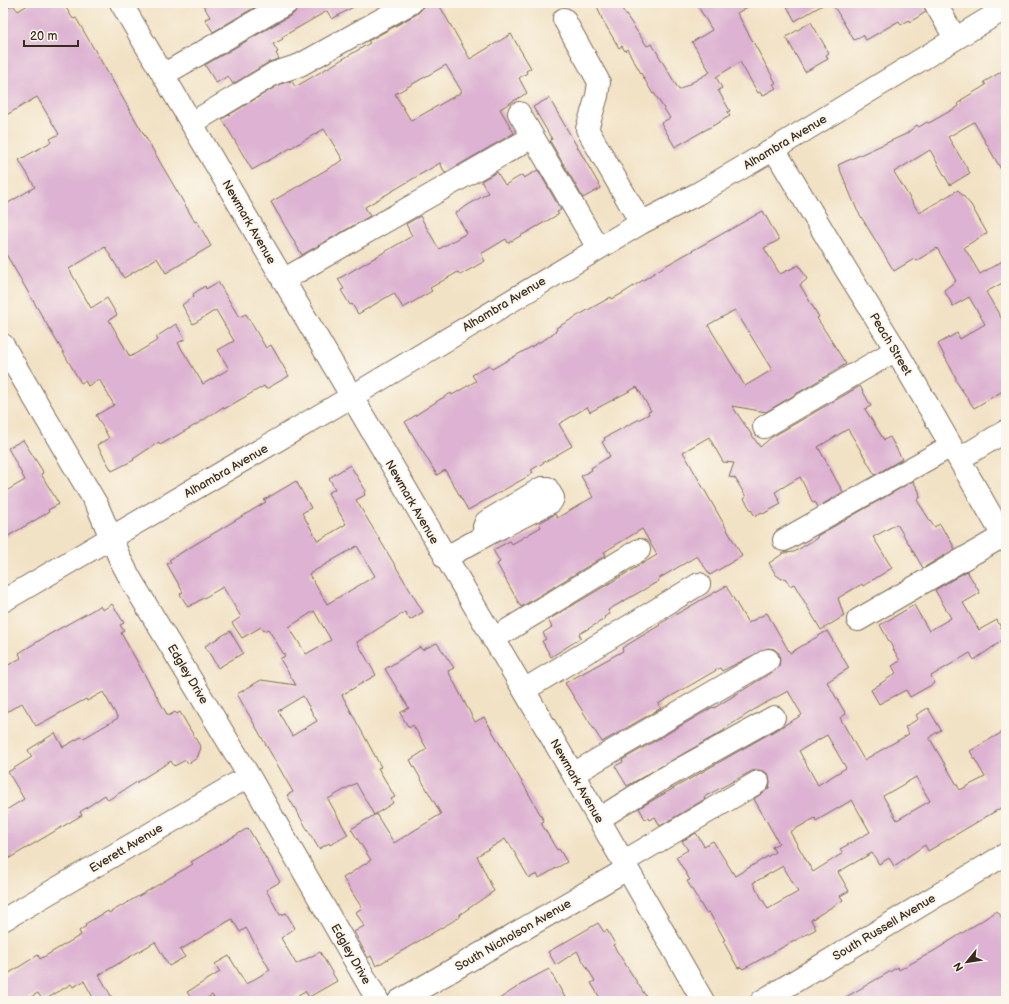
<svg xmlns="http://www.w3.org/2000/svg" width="1009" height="1004" viewBox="0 0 1009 1004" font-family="'Balsamiq Sans',sans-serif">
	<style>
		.building { fill: #ddb2d2; fill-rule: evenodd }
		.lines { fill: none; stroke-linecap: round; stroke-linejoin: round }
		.minor-casing { stroke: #7b6a58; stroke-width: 24 }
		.minor { stroke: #fff; stroke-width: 22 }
		.labels { text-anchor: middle; stroke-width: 4; stroke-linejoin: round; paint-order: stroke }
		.street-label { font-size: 12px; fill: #3b2a1e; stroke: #fbf7ec }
	</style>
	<rect width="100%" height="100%" fill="#fbf7ec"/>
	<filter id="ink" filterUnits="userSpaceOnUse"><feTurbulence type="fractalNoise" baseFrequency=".025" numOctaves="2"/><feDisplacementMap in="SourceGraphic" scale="8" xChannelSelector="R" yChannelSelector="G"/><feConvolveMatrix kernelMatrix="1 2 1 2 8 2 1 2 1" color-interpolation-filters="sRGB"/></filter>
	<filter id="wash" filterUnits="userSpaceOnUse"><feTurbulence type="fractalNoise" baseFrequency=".012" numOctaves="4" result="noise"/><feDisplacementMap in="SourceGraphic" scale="16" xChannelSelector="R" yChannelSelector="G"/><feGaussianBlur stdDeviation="0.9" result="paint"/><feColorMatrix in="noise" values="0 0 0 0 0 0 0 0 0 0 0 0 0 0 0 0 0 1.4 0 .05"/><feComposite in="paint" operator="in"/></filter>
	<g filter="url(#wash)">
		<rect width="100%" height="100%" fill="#f2e2c5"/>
		<g id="blocks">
			<!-- building -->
			<path class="building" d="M 31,3 L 63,3 L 73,19 L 76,18 L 195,222 L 197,221 L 211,246 L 166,273 L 157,258 L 124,278 L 105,247 L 69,269 L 91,308 L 107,298 L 117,315 L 109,320 L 130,357 L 158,340 L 156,337 L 176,324 L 185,339 L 178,343 L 203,384 L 229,369 L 218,350 L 234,341 L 216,310 L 193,324 L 182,305 L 194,296 L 193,294 L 205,286 L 206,289 L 218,282 L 239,317 L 246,314 L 266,348 L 271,345 L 289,376 L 266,389 L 264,386 L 224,409 L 223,407 L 199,423 L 160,445 L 159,442 L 133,459 L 134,460 L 112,471 L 97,445 L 109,438 L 96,415 L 114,405 L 99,379 L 88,386 L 85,381 L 81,383 L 3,249 L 3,206 L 35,187 L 19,160 L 51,142 L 50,139 L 59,134 L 37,97 L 3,117 L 3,11 L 13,5 L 18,11 Z
				M 202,3 L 262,3 L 213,32 L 205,19 L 210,17 Z
				M 299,3 L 360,3 L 332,19 L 327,11 L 282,37 L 283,39 L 273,44 L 278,52 L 276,53 L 279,59 L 269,62 L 233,84 L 228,76 L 216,83 L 205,65 L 293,14 L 298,9 Z
				M 423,3 L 438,3 L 470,59 L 511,34 L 531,68 L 526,71 L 527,73 L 519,78 L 527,93 L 500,109 L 514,133 L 445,173 L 440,163 L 365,207 L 370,216 L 302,255 L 271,202 L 343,160 L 324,129 L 252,170 L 222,119 L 280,84 L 292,81 L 295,87 L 370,43 L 368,41 L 417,14 L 422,9 ZM 446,65 L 462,92 L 411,121 L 395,94 Z
				M 596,3 L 618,3 L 647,46 L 652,44 L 679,90 L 710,72 L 692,42 L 712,30 L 696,3 L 755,3 L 737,13 L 776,83 L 773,84 L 776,88 L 762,96 L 760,92 L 758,93 L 740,62 L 716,77 L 722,88 L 718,90 L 730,111 L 727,112 L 730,116 L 675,147 L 661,123 L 670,118 L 654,93 L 653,94 L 627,49 L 625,51 L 622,46 L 619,48 L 602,19 Z
				M 785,3 L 826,3 L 795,21 Z
				M 832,3 L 923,3 L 926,12 L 910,22 L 909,20 L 901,25 L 899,21 L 866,40 L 863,35 L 854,40 Z
				M 811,22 L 829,53 L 826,55 L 828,59 L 805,72 L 786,37 Z
				M 1006,69 L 1006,178 L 974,122 L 948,137 L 970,173 L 950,185 L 930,150 L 894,172 L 919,213 L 958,190 L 971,205 L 987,233 L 964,247 L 980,274 L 1006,259 L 1006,281 L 986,292 L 1006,326 L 1006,389 L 974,408 L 956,381 L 956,378 L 938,344 L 957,333 L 960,339 L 985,324 L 969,297 L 953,306 L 944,290 L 956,281 L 937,248 L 916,261 L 914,259 L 894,271 L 857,210 L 838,165 L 906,134 L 917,125 L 919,127 L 927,122 L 929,123 L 959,106 L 958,103 L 962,101 L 961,100 L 986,85 L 984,82 Z
				M 549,98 L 601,188 L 583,198 L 550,141 L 552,139 L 533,107 Z
				M 538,170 L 561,210 L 557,212 L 559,214 L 508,243 L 506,239 L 481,254 L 485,261 L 460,275 L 458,272 L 430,288 L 432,291 L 403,308 L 394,293 L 358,314 L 352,304 L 350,305 L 341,290 L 344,289 L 338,279 L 412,236 L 406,224 L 420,216 L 439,249 L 467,233 L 455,213 L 488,193 L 481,181 L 497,172 L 505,185 L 522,175 L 524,178 Z
				M 763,211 L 779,240 L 764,248 L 780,274 L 799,265 L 807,279 L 800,285 L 819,317 L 817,318 L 846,364 L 766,412 L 732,406 L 760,447 L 772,437 L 860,386 L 871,406 L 865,409 L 884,440 L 890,437 L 902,459 L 875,475 L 848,429 L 818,447 L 843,492 L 818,507 L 815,502 L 813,503 L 800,477 L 775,492 L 781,504 L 763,514 L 762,512 L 755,516 L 744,499 L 746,497 L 735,478 L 729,477 L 734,463 L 723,462 L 709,437 L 683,452 L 742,556 L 710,575 L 697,556 L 658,579 L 659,581 L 608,610 L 610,614 L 604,617 L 605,619 L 579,634 L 581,638 L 551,657 L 542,641 L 546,639 L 543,633 L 552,627 L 548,620 L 657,555 L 642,529 L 604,552 L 606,555 L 521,607 L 497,564 L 500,562 L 493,550 L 510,541 L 512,544 L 541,527 L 539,523 L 555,514 L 557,518 L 593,497 L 581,476 L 592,470 L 591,468 L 610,456 L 602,442 L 605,440 L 604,438 L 649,414 L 648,412 L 651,411 L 637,387 L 590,412 L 587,407 L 559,424 L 572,446 L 531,470 L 533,472 L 527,477 L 468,510 L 445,470 L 437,475 L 405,422 L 439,400 L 451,393 L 452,395 L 476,381 L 472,375 L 489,365 L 492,369 L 547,338 L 557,330 L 556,328 L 611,297 L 612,299 L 623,293 L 665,266 ZM 735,310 L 772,370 L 745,386 L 708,325 Z
				M 23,440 L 42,470 L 43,473 L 41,474 L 59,504 L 48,510 L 49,512 L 3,539 L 3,493 L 25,480 L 8,448 Z
				M 350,465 L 366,491 L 364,492 L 365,495 L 356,500 L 423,612 L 410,620 L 405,612 L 357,642 L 376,675 L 342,695 L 381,767 L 378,768 L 395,797 L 391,799 L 393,803 L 374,815 L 356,783 L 328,799 L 348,835 L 330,845 L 329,843 L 319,849 L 287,795 L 293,792 L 237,694 L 261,680 L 296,685 L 280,659 L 285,656 L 268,629 L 264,631 L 261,627 L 242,638 L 232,623 L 241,617 L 223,587 L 188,607 L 180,594 L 183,592 L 167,564 L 171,562 L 169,560 L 266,502 L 264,500 L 296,481 L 311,508 L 302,513 L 318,541 L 346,524 L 328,493 L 335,489 L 329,478 ZM 357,546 L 375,576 L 327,604 L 309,574 ZM 314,611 L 331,640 L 306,654 L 289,627 ZM 303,696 L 317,721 L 292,736 L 278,711 Z
				M 913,481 L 919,491 L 920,498 L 917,500 L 934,527 L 940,524 L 945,533 L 946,532 L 955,549 L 923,568 L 897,524 L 873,537 L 892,568 L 863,586 L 862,584 L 838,598 L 844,616 L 821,630 L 794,584 L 790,586 L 785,578 L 782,579 L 776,575 L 769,563 L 784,553 L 794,552 L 817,538 L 817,536 Z
				M 967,571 L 980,593 L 963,603 L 979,630 L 997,620 L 1006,638 L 974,660 L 970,653 L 931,676 L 935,683 L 910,697 L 906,690 L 879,704 L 871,690 L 896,673 L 892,666 L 900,661 L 880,625 L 914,605 L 929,631 L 951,618 L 935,590 Z
				M 726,586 L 748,623 L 767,613 L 790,653 L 827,631 L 849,668 L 827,682 L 846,714 L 840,718 L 864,760 L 909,734 L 905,727 L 918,719 L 916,715 L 928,708 L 941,730 L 931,736 L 930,739 L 960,790 L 985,777 L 970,751 L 1006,730 L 1006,805 L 928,851 L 925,845 L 894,866 L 889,858 L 879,864 L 872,853 L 838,872 L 849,891 L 840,896 L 843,900 L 811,920 L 816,929 L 743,969 L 741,967 L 738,968 L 723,941 L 725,940 L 709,912 L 706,913 L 687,881 L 690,880 L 676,857 L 688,850 L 682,841 L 696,833 L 704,846 L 713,841 L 735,876 L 775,852 L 772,847 L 779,843 L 754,799 L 769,788 L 770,782 L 769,775 L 764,771 L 758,770 L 752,771 L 704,797 L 705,799 L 660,826 L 655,817 L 649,820 L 648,818 L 645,819 L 639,808 L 802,715 L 788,691 L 760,706 L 724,729 L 725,730 L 627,786 L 615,766 L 623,762 L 622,760 L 713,707 L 714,708 L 774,671 L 779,666 L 780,660 L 779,653 L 774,649 L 768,648 L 722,671 L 720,668 L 658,704 L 661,708 L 602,742 L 565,683 L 623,651 L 622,648 L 660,625 L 659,624 ZM 827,735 L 846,768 L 818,785 L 799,751 ZM 916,777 L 930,801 L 897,820 L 883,796 ZM 852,800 L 870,832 L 840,849 L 843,853 L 813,872 L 790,832 L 815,818 L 816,821 ZM 783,866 L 798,892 L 768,909 L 753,883 Z
				M 112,604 L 124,623 L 120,625 L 124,631 L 121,633 L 168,716 L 175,712 L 177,714 L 180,712 L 201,748 L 197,758 L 188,764 L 186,760 L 174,766 L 171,761 L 108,800 L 105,795 L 80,812 L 82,815 L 3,862 L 3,812 L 24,799 L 8,772 L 32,757 L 28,750 L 55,733 L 63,747 L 81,737 L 84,738 L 118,718 L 103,692 L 87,701 L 86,699 L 36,726 L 22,703 L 3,714 L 3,668 L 21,658 L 19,653 L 50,634 L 100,606 L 103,610 Z
				M 230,631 L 243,653 L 218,668 L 205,646 Z
				M 437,643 L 454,668 L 448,671 L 475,722 L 484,717 L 525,787 L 544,821 L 541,823 L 557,850 L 559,849 L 567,862 L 539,878 L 537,874 L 529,878 L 509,843 L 508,844 L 505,839 L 477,856 L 494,891 L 459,915 L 460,917 L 376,966 L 371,956 L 368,958 L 354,932 L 364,926 L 356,912 L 362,908 L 343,878 L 371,860 L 351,829 L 376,814 L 394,843 L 441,814 L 410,760 L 427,749 L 413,725 L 409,728 L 400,713 L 409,708 L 385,669 L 420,647 L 422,650 Z
				M 248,828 L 280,882 L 266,890 L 280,915 L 286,913 L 295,928 L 281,938 L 296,964 L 320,952 L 337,981 L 309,997 L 305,991 L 288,1001 L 216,1001 L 212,995 L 202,1001 L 193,1001 L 187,992 L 220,972 L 215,964 L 229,956 L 246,984 L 270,970 L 246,928 L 240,932 L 232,919 L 180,950 L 185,957 L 169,966 L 155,942 L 99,975 L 114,1001 L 95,1001 L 84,981 L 73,987 L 71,984 L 43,1001 L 38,993 L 23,1001 L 3,1001 L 3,977 L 38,955 L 40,959 L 81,935 L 79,931 L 86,926 L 85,924 L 108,911 L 109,913 L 151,889 L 193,864 L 191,862 Z
				M 997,911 L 1006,923 L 1006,1001 L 839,1001 L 898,967 L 899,970 L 934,951 Z
				M 598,923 L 604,932 L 607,930 L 615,944 L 613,945 L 649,1001 L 611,1001 L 609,998 L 602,1001 L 591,983 L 595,981 L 577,951 L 556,965 L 548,952 Z
				M 549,969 L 567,1001 L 496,1001 L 528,980 Z"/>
		</g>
	</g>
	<g filter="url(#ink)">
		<use href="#blocks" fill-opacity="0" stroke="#7b6a58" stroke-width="1"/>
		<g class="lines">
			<!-- minor casing -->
			<g class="minor-casing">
				<path id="minor" d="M 121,3 L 573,774 L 703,1001
					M 935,3 L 955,38
					M 564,19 L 599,82 L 597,96 L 587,129 L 641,223
					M 163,75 L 287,3
					M 519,113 L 598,248
					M 192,123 L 275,73 L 300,65 L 411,3
					M 774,149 L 845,268 L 896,350 L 1006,541
					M 283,280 L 522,143
					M 3,345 L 97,505 L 120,559 L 131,580 L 249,776 L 378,1001
					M 764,427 L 896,350
					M 959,459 L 1006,431
					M 784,540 L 951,446
					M 445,558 L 488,534 L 551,502 L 553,498 L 547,488 L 542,488 L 486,522 L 484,527 L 488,534
					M 3,601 L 351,397 L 641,223 L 697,194 L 774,149 L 1006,8
					M 858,620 L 1003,536
					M 493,639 L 639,550
					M 524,690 L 699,584
					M 573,774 L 768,660
					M 599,819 L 659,781 L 774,717
					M 623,862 L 758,782
					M 3,920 L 249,776
					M 399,1001 L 627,869
					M 762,1001 L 1006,854"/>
			</g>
			<!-- minor -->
			<use href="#minor" class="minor"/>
		</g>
	</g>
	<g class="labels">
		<!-- street labels -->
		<g class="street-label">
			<text transform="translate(785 142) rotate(-31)" y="4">Alhambra Avenue</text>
			<text transform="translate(249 222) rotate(60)" y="4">Newmark Avenue</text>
			<text transform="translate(504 304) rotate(-31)" y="4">Alhambra Avenue</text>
			<text transform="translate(891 344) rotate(59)" y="4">Peach Street</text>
			<text transform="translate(226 471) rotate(-30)" y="4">Alhambra Avenue</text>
			<text transform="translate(412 502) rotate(60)" y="4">Newmark Avenue</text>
			<text transform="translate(188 674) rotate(59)" y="4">Edgley Drive</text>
			<text transform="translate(577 781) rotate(60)" y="4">Newmark Avenue</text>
			<text transform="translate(126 848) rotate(-31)" y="4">Everett Avenue</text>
			<text transform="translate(884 927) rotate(-31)" y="4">South Russell Avenue</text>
			<text transform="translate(513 935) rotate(-30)" y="4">South Nicholson Avenue</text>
			<text transform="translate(351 954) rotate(60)" y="4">Edgley Drive</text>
		</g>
	</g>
	<!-- margin -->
	<rect width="1009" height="1004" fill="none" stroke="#fbf7ec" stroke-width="16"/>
	<!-- north arrow -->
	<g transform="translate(967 962) rotate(240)" stroke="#fbf7ec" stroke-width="3" paint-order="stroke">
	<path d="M0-3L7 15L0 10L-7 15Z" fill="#3b2a1e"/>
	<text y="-6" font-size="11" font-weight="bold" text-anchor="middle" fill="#3b2a1e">N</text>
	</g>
	<!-- scale -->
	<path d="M24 40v6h54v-6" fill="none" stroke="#3b2a1e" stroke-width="2"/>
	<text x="30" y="40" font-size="12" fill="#3b2a1e" stroke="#fbf7ec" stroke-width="3" paint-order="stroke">20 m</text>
</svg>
